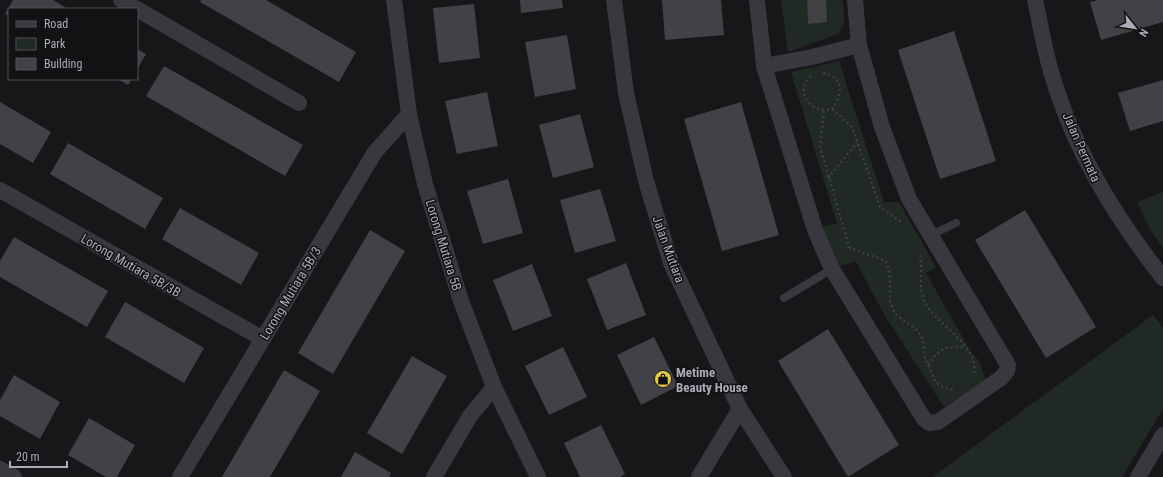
<svg xmlns="http://www.w3.org/2000/svg" width="1163" height="477" viewBox="0 0 1163 477" font-family="'Roboto Condensed',sans-serif">
	<style>
		.green { fill: #212924 }
		.building { fill: #424146 }
		.lines { fill: none; stroke-linecap: round; stroke-linejoin: round }
		.path { stroke: #3f3f44; stroke-width: 2.5; stroke-dasharray: 2 3; stroke-linecap: butt }
		.service { stroke: #39383e; stroke-width: 8 }
		.minor { stroke: #39383e; stroke-width: 16 }
		.labels { text-anchor: middle; stroke-width: 3; stroke-linejoin: round; paint-order: stroke }
		.street-label { font-size: 13px; fill: #aaacb8; stroke: #121214 }
		.poi-label { font-size: 13px; font-weight: bold; fill: #aaacb8; stroke: #121214; text-anchor: start }
	</style>
	<rect width="100%" height="100%" fill="#171719"/>
	<!-- green -->
	<path class="green" d="M 781,0 L 843,0 L 844,24 L 838,34 L 788,52 Z
		M 839,61 L 884,202 L 899,202 L 936,267 L 926,273 L 971,352 L 979,361 L 986,380 L 944,407 L 885,316 L 856,262 L 840,266 L 828,250 L 821,227 L 837,224 L 791,72 Z
		M 1163,192 L 1163,248 L 1150,229 L 1137,202 Z
		M 1153,315 L 1163,327 L 1163,409 L 1122,477 L 932,477 Z"/>
	<!-- building -->
	<path class="building" d="M 13,0 L 53,0 L 68,9 L 9,9 L 9,16 L 5,14 Z
		M 201,0 L 266,0 L 356,52 L 339,82 L 200,2 Z
		M 520,0 L 562,0 L 563,8 L 521,13 Z
		M 662,0 L 721,0 L 724,35 L 665,40 Z
		M 807,0 L 826,0 L 827,22 L 808,24 Z
		M 1098,0 L 1163,0 L 1163,22 L 1101,40 L 1090,2 Z
		M 474,4 L 480,58 L 439,63 L 433,8 Z
		M 954,31 L 996,161 L 940,179 L 898,50 Z
		M 567,35 L 576,89 L 535,97 L 525,42 Z
		M 137,49 L 146,54 L 137,70 Z
		M 164,66 L 303,145 L 285,176 L 146,96 Z
		M 118,79 L 132,79 L 128,85 Z
		M 1163,80 L 1163,121 L 1130,131 L 1118,93 Z
		M 487,92 L 498,146 L 457,154 L 445,101 Z
		M 0,102 L 51,132 L 33,163 L 0,144 Z
		M 741,102 L 779,235 L 722,251 L 684,119 Z
		M 580,114 L 594,167 L 553,178 L 539,125 Z
		M 68,143 L 163,198 L 145,229 L 50,174 Z
		M 508,179 L 523,233 L 483,244 L 467,191 Z
		M 600,189 L 616,241 L 575,253 L 560,200 Z
		M 180,208 L 259,253 L 241,285 L 162,239 Z
		M 1025,210 L 1096,327 L 1046,358 L 975,240 Z
		M 370,230 L 405,251 L 333,374 L 298,353 Z
		M 14,237 L 108,291 L 87,327 L 0,277 L 0,261 Z
		M 626,263 L 646,315 L 607,330 L 587,279 Z
		M 532,264 L 552,316 L 513,331 L 493,280 Z
		M 125,302 L 204,348 L 184,383 L 105,337 Z
		M 828,329 L 899,445 L 848,477 L 778,361 Z
		M 654,337 L 678,386 L 641,405 L 617,355 Z
		M 563,347 L 587,397 L 549,415 L 525,366 Z
		M 412,356 L 447,376 L 402,454 L 367,433 Z
		M 284,370 L 320,391 L 270,477 L 222,477 Z
		M 14,375 L 60,402 L 40,439 L 0,416 L 0,400 Z
		M 89,418 L 135,445 L 117,477 L 106,477 L 68,455 Z
		M 601,425 L 625,474 L 620,477 L 580,477 L 564,443 Z
		M 355,452 L 391,473 L 389,477 L 341,477 Z"/>
	<g class="lines">
		<!-- path -->
		<path class="path" d="M 811,76 C 793,92 812,115 832,109 C 842,95 845,77 823,73
			M 832,109 L 852,127 L 880,207 L 901,222
			M 824,111 L 820,146 L 849,247 C 861,254 873,255 886,261 L 890,274 L 890,302 L 895,314 L 917,330 L 923,339 L 924,355 L 934,379 L 940,386 L 953,390
			M 828,178 L 857,143
			M 920,255 C 923,270 918,287 924,301 C 936,326 979,343 974,374
			M 928,365 C 940,348 944,346 965,347"/>
		<!-- service -->
		<path class="service" d="M 929,236 L 956,223
			M 784,298 L 832,269"/>
		<!-- minor -->
		<path class="minor" d="M 121,0 L 136,9
			M 394,0 L 409,114 L 425,184 L 461,301 L 494,387 L 538,477
			M 614,0 L 626,93 L 646,181 L 671,263 L 740,409 L 784,477
			M 757,0 L 764,66 L 815,230 L 832,269 L 924,419 L 929,423 L 938,422 L 1001,378 L 1007,371 L 1008,365 L 909,199 L 882,127 L 859,45 L 855,0
			M 1035,0 C 1040,23 1044,46 1050,68 C 1071,145 1114,216 1163,278
			M 137,9 L 299,103
			M 764,66 L 812,57 L 859,45
			M 0,190 L 263,339
			M 0,469 L 14,477
			M 180,477 L 375,152 L 409,114
			M 434,477 L 470,416 L 494,387
			M 699,477 L 740,409
			M 1138,477 L 1163,435"/>
	</g>
	<!-- icons -->
	<defs>
		<g id="shop-disc" transform="scale(0.9)"><circle r="9.5" fill="#e3cb45" stroke="#121214"/><path d="M-5-2.5h2.3a2.7 3.5 0 0 1 5.4 0H5L5.5 6h-11ZM-1.5-2.5h3a1.5 2.3 0 0 0-3 0Z" fill="#111"/></g>
	</defs>
	<g fill-rule="evenodd">
		<use href="#shop-disc" x="663" y="379"/>
	</g>
	<g class="labels">
		<!-- street labels -->
		<g class="street-label">
			<text transform="translate(1082 147) rotate(66)" y="5">Jalan Permata</text>
			<text transform="translate(444 245) rotate(73)" y="5">Lorong Mutiara 5B</text>
			<text transform="translate(669 249) rotate(70)" y="5">Jalan Mutiara</text>
			<text transform="translate(131 265) rotate(30)" y="5">Lorong Mutiara 5B/3B</text>
			<text transform="translate(290 293) rotate(-59)" y="5">Lorong Mutiara 5B/3</text>
		</g>
		<!-- poi labels -->
		<g class="poi-label">
			<text x="676" y="377">Metime<tspan x="676" dy="15">Beauty House</tspan></text>
		</g>
	</g>
	<!-- legend -->
	<rect x="8" y="8" width="130" height="72" fill="#121214" stroke="#4f5056"/>
	<rect x="16" y="21" width="20" height="6" fill="#39383e" stroke="#4f5056"/>
	<text x="44" y="28" font-size="12" fill="#aaacb8">Road</text>
	<rect x="16" y="38" width="20" height="12" fill="#212924" stroke="#4f5056"/>
	<text x="44" y="48" font-size="12" fill="#aaacb8">Park</text>
	<rect x="16" y="58" width="20" height="12" fill="#424146" stroke="#4f5056"/>
	<text x="44" y="68" font-size="12" fill="#aaacb8">Building</text>
	<!-- north arrow -->
	<g transform="translate(1135 28) rotate(120)" stroke="#121214" stroke-width="3" paint-order="stroke">
	<path d="M0-3L7 15L0 10L-7 15Z" fill="#aaacb8"/>
	<text y="-6" font-size="11" font-weight="bold" text-anchor="middle" fill="#aaacb8">N</text>
	</g>
	<!-- scale -->
	<path d="M10 461v6h57v-6" fill="none" stroke="#aaacb8" stroke-width="2"/>
	<text x="16" y="461" font-size="12" fill="#aaacb8" stroke="#121214" stroke-width="3" paint-order="stroke">20 m</text>
</svg>
